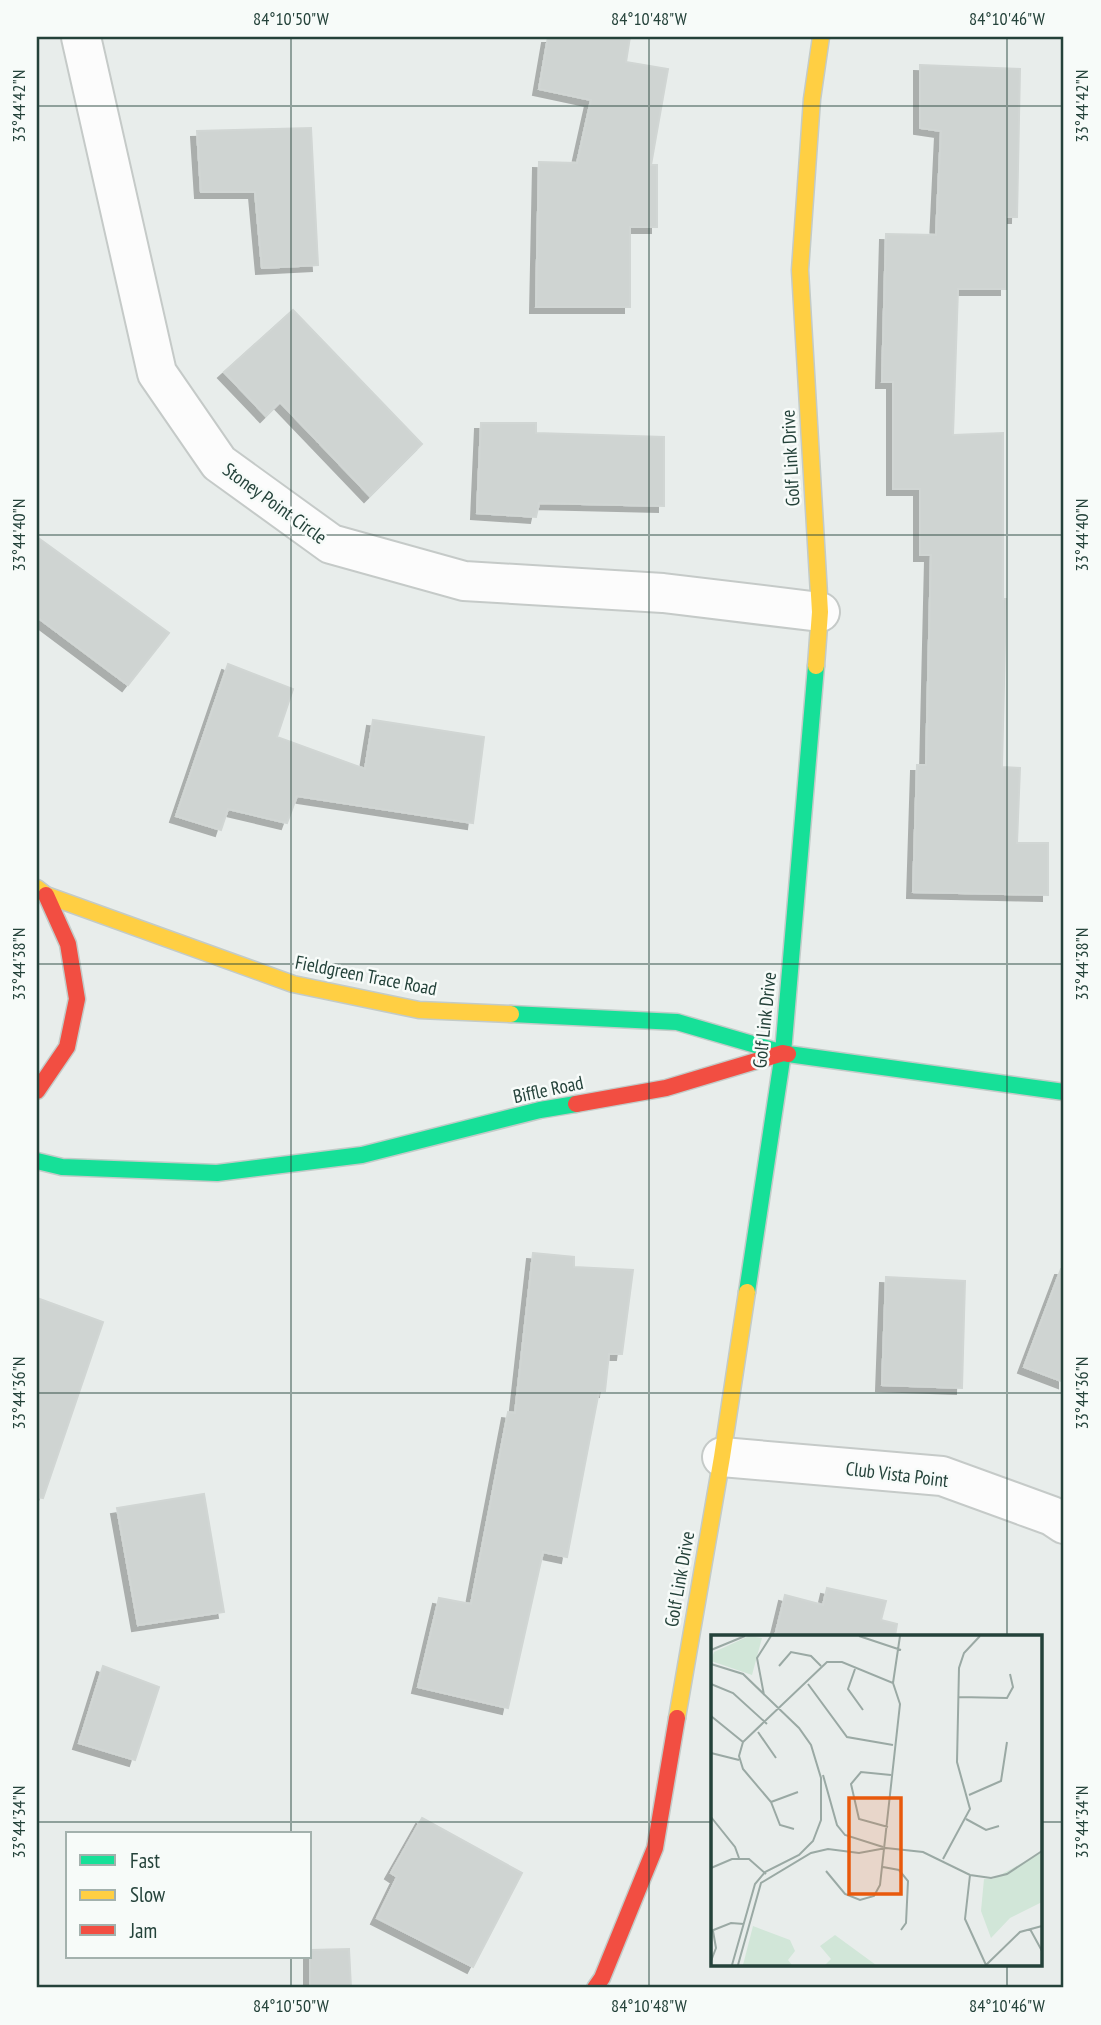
<svg xmlns="http://www.w3.org/2000/svg" width="1101" height="2025" viewBox="0 0 1101 2025" font-family="'PT Sans Narrow',sans-serif">
	<style>
		.building { fill: #cfd4d2; stroke: #d1d6d4; stroke-width: 2; filter: url(#shadow) }
		.lines { fill: none; stroke-linecap: round; stroke-linejoin: round }
		.street-casing { stroke: #c5cac8; stroke-width: 42 }
		.fast-casing { stroke: #c3cbc8; stroke-width: 19 }
		.slow-casing { stroke: #c3cbc8; stroke-width: 19 }
		.jam-casing { stroke: #c3cbc8; stroke-width: 19 }
		.street { stroke: #fcfcfc; stroke-width: 38 }
		.fast { stroke: #16e098; stroke-width: 16 }
		.slow { stroke: #ffcf43; stroke-width: 16 }
		.jam { stroke: #f24e42; stroke-width: 16 }
		.ticks { fill: none; stroke: #24423a; stroke-width: 2; stroke-opacity: 0.45 }
		.labels { text-anchor: middle; stroke-width: 5; stroke-linejoin: round; paint-order: stroke }
		.street-label { font-size: 19px; fill: #24423a; stroke: #f7fbf9 }
		.inset-road { fill: none; stroke: #9aa9a4; stroke-width: 2 }
		.view { fill: #e8590c; fill-opacity: 0.15; stroke: #e8590c; stroke-width: 3.5 }
		.inset-edge { fill: none; stroke: #24423a; stroke-width: 3.5 }
		.neatline { fill: none; stroke: #24423a; stroke-width: 2.5 }
		.ticks-label { font-size: 18px; text-anchor: middle; fill: #24423a }
	</style>
	<defs>
		<filter id="shadow"><feDropShadow dx="-6" dy="6" stdDeviation="0" flood-color="#0004"/></filter>
	</defs>
	<rect width="100%" height="100%" fill="#e8edeb"/>
	<!-- building -->
	<path class="building" d="M 548,37 L 630,37 L 626,62 L 668,69 L 651,165 L 657,165 L 657,227 L 630,227 L 630,307 L 536,307 L 539,162 L 577,163 L 591,100 L 539,89 Z
		M 920,65 L 1020,69 L 1017,217 L 1006,217 L 1006,289 L 958,289 L 953,435 L 1003,433 L 1003,599 L 1006,599 L 1002,767 L 1020,768 L 1017,843 L 1048,843 L 1048,895 L 913,892 L 917,765 L 926,765 L 931,555 L 920,555 L 920,489 L 893,489 L 893,382 L 882,382 L 886,234 L 936,235 L 941,131 L 920,128 Z
		M 311,128 L 318,265 L 262,268 L 255,192 L 201,192 L 197,131 Z
		M 293,310 L 422,444 L 370,496 L 280,402 L 266,416 L 224,372 Z
		M 481,423 L 536,423 L 536,433 L 664,437 L 664,506 L 539,503 L 536,517 L 477,513 Z
		M 37,537 L 169,633 L 128,685 L 37,617 Z
		M 228,664 L 293,689 L 277,737 L 365,769 L 373,720 L 484,737 L 473,823 L 297,796 L 287,823 L 228,809 L 221,830 L 176,816 Z
		M 533,1253 L 574,1257 L 574,1267 L 633,1270 L 622,1354 L 609,1354 L 605,1391 L 599,1391 L 567,1557 L 543,1552 L 508,1708 L 418,1687 L 439,1598 L 471,1604 L 508,1412 L 515,1413 Z
		M 1061,1269 L 1064,1269 L 1064,1382 L 1024,1367 Z
		M 886,1277 L 965,1281 L 962,1388 L 882,1385 Z
		M 37,1298 L 103,1322 L 43,1498 L 37,1497 Z
		M 204,1494 L 224,1612 L 138,1625 L 117,1508 Z
		M 827,1588 L 886,1601 L 881,1620 L 897,1624 L 895,1636 L 775,1636 L 785,1595 L 823,1605 Z
		M 103,1666 L 159,1687 L 135,1760 L 79,1743 Z
		M 422,1818 L 522,1873 L 473,1967 L 377,1918 L 397,1877 L 391,1873 Z
		M 349,1949 L 351,1988 L 310,1988 L 310,1950 Z"/>
	<g class="lines">
		<!-- street casing -->
		<g class="street-casing">
			<path id="street" d="M 81,37 L 157,373 L 219,463 L 331,544 L 464,581 L 663,593 L 820,612
				M 722,1457 L 942,1476 L 1052,1516 L 1064,1524"/>
		</g>
		<!-- fast casing -->
		<g class="fast-casing">
			<path id="fast" d="M 511,1014 L 677,1022 L 783,1053
				M 788,1054 L 1064,1092
				M 37,1161 L 62,1167 L 217,1173 L 362,1155 L 540,1110 L 576,1104
				M 747,1292 L 783,1053 L 816,666"/>
		</g>
		<!-- slow casing -->
		<g class="slow-casing">
			<path id="slow" d="M 816,666 L 820,612 L 800,270 L 812,99 L 821,37
				M 37,888 L 46,895 L 293,984 L 419,1010 L 511,1014
				M 677,1718 L 722,1457 L 747,1292"/>
		</g>
		<!-- jam casing -->
		<g class="jam-casing">
			<path id="jam" d="M 37,1091 L 67,1047 L 77,999 L 68,944 L 46,895
				M 576,1104 L 666,1088 L 783,1053 L 788,1054
				M 595,1988 L 602,1978 L 655,1848 L 677,1718"/>
		</g>
		<!-- street -->
		<use href="#street" class="street"/>
		<!-- fast -->
		<use href="#fast" class="fast"/>
		<!-- slow -->
		<use href="#slow" class="slow"/>
		<!-- jam -->
		<use href="#jam" class="jam"/>
	</g>
	<!-- ticks -->
	<path class="ticks" d="M 291,37 L 291,1834M 649,37 L 649,1988M 1007,37 L 1007,1636M 37,106 L 1064,106M 37,535 L 1064,535M 37,964 L 1064,964M 37,1393 L 1064,1393M 37,1822 L 712,1822M 1040,1822 L 1064,1822M 291,1957 L 291,1988M 1007,1964 L 1007,1988"/>
	<g class="labels">
		<!-- street labels -->
		<g class="street-label">
			<text transform="translate(790 458) rotate(-93)" y="7">Golf Link Drive</text>
			<text transform="translate(275 503) rotate(36)" y="7">Stoney Point Circle</text>
			<text transform="translate(366 975) rotate(11)" y="7">Fieldgreen Trace Road</text>
			<text transform="translate(764 1020) rotate(-84)" y="7">Golf Link Drive</text>
			<text transform="translate(548 1089) rotate(-12)" y="7">Biffle Road</text>
			<text transform="translate(897 1474) rotate(7)" y="7">Club Vista Point</text>
			<text transform="translate(679 1579) rotate(-80)" y="7">Golf Link Drive</text>
		</g>
	</g>
	<!-- overview -->
	<g transform="translate(711 1635)">
		<rect width="331" height="331" fill="#e8edeb"/>
		<path d="M 38,1 L 51,3 L 41,40 L 0,26 L 3,17 ZM 331,217 L 331,267 L 299,283 L 280,303 L 270,276 L 273,244 L 282,244 ZM 42,291 L 79,305 L 84,316 L 77,325 L 81,330 L 32,330 ZM 124,300 L 165,330 L 114,330 L 120,324 L 109,311 Z" fill="#d1e6d8"/>
		<path class="inset-road" d="M 148,1 L 190,15M 0,15 L 34,1M 0,29 L 32,39 L 88,93 L 100,110 L 110,143 L 110,185 L 102,206 L 88,220 L 54,237 L 44,249 L 21,330M 68,31 L 80,17 L 100,21 L 110,31M 144,34 L 137,54 L 152,75M 182,48 L 189,1M 0,49 L 22,58 L 56,89M 97,49 L 136,102 L 182,110M 53,60 L 46,23 L 60,1M 248,62 L 296,63 L 302,52 L 299,39M 0,81 L 32,107M 47,97 L 65,123M 0,118 L 28,125M 112,140 L 126,190 L 134,200 L 172,212M 258,160 L 290,146 L 296,107M 60,167 L 87,157M 0,182 L 24,212 L 28,223M 255,184 L 275,195 L 288,191M 177,192 L 148,184 L 140,149 L 150,137 L 180,140M 83,194 L 69,190 L 60,167 L 32,134 L 28,121 L 32,107 L 116,27 L 131,27 L 182,48 L 189,69 L 169,250 L 163,261 L 149,265 L 134,259 L 115,236M 232,224 L 259,174 L 246,127 L 248,33 L 253,18 L 269,1M 172,232 L 188,235 L 197,246 L 195,288 L 190,295M 0,233 L 21,224 L 38,224 L 55,239M 259,240 L 254,284 L 275,330M 319,294 L 331,316M 0,296 L 20,288 L 33,289M 0,326 L 5,313 L 2,296M 27,330 L 50,248 L 100,218 L 117,214 L 148,218 L 175,213 L 212,217 L 259,240 L 280,243 L 296,239 L 331,216M 275,330 L 309,297 L 331,291"/>
		<path class="view" d="M 138,163 L 190,163 L 190,259 L 138,259 Z"/>
		<rect width="331" height="331" class="inset-edge"/>
	</g>
	<!-- border -->
	<rect width="1101" height="2025" fill="none" stroke="#f7fbf9" stroke-width="77"/>
	<!-- legend -->
	<rect x="66" y="1832" width="245" height="126" fill="#f7fbf9" stroke="#a3b1ad" stroke-width="2"/>
	<rect x="80" y="1855" width="35" height="10" fill="#16e098" stroke="#a3b1ad" stroke-width="2"/>
	<text x="130" y="1868" font-size="21" fill="#24423a">Fast</text>
	<rect x="80" y="1890" width="35" height="10" fill="#ffcf43" stroke="#a3b1ad" stroke-width="2"/>
	<text x="130" y="1902" font-size="21" fill="#24423a">Slow</text>
	<rect x="80" y="1925" width="35" height="10" fill="#f24e42" stroke="#a3b1ad" stroke-width="2"/>
	<text x="130" y="1938" font-size="21" fill="#24423a">Jam</text>
	<rect x="38" y="38" width="1024" height="1948" class="neatline"/>
	<g class="ticks-label">
		<text x="291" y="25">84°10'50"W</text>
		<text x="649" y="25">84°10'48"W</text>
		<text x="1007" y="25">84°10'46"W</text>
		<text transform="translate(19 106) rotate(-90)" y="6">33°44'42"N</text>
		<text transform="translate(1082 106) rotate(-90)" y="6">33°44'42"N</text>
		<text transform="translate(19 535) rotate(-90)" y="6">33°44'40"N</text>
		<text transform="translate(1082 535) rotate(-90)" y="6">33°44'40"N</text>
		<text transform="translate(19 964) rotate(-90)" y="6">33°44'38"N</text>
		<text transform="translate(1082 964) rotate(-90)" y="6">33°44'38"N</text>
		<text transform="translate(19 1393) rotate(-90)" y="6">33°44'36"N</text>
		<text transform="translate(1082 1393) rotate(-90)" y="6">33°44'36"N</text>
		<text transform="translate(19 1822) rotate(-90)" y="6">33°44'34"N</text>
		<text transform="translate(1082 1822) rotate(-90)" y="6">33°44'34"N</text>
		<text x="291" y="2012">84°10'50"W</text>
		<text x="649" y="2012">84°10'48"W</text>
		<text x="1007" y="2012">84°10'46"W</text>
	</g>
</svg>
